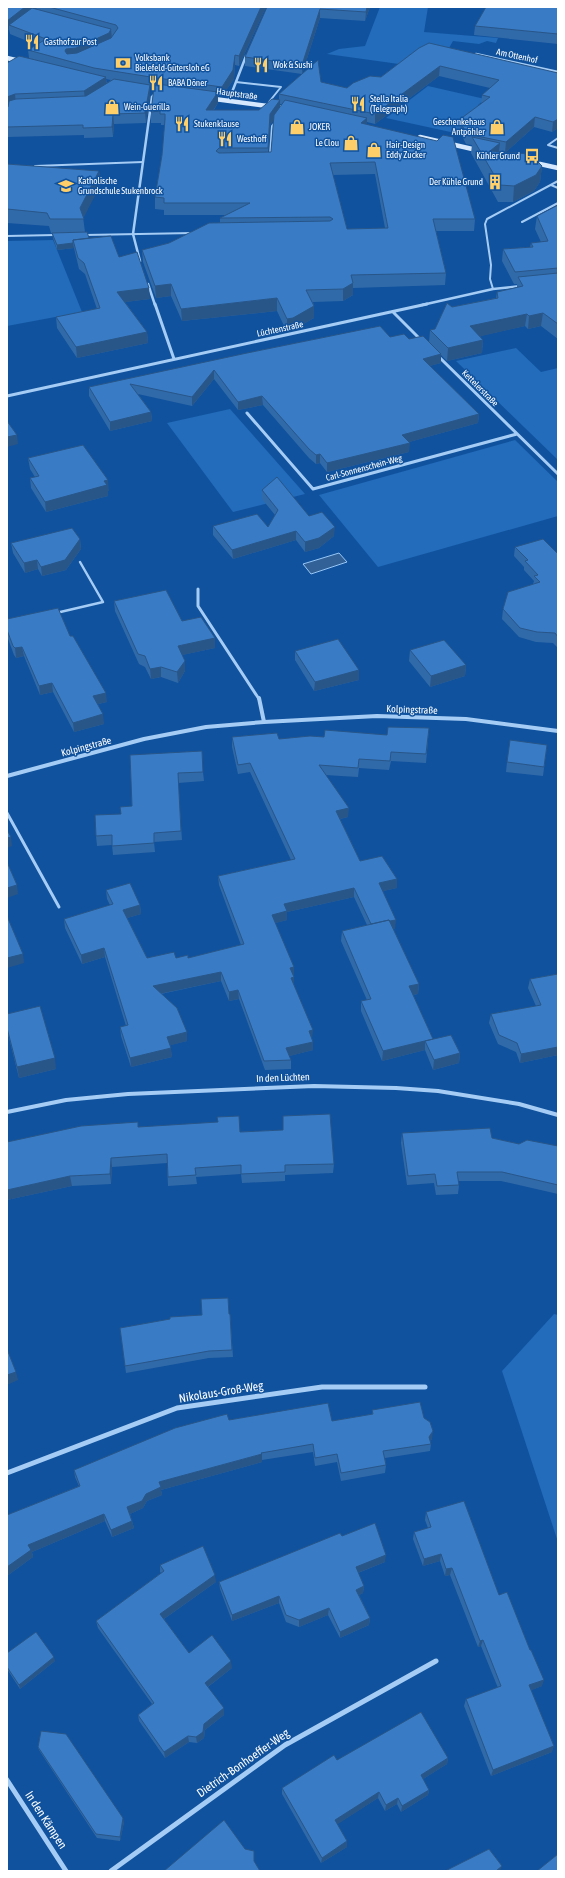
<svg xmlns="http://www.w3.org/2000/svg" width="565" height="1878" viewBox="0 0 565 1878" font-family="'Asap Condensed',sans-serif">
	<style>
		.green { fill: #226cbb }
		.water { fill: #326198; stroke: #97c7f8 }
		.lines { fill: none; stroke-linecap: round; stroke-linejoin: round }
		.service-far2 { stroke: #a5ccf5; stroke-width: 2 }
		.service-far1 { stroke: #a5ccf5; stroke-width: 2.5 }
		.service { stroke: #a5ccf5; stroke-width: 3 }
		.minor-far3 { stroke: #a5ccf5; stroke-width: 2.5 }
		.minor-far2 { stroke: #a5ccf5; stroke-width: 3 }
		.minor-far1 { stroke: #a5ccf5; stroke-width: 4 }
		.minor { stroke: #a5ccf5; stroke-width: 5 }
		.secondary { stroke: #d5e8fe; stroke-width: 4.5 }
		.wall { fill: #316aa9; fill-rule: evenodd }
		.shaded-wall { fill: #285689 }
		.building { fill: #397bc4; stroke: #285689; fill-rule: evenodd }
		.labels { text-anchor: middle; stroke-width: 3; stroke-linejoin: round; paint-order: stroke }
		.far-poi-label { font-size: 9px; fill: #fff; stroke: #10529d; text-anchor: start }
		.far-street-label { font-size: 9px; fill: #fff; stroke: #10529d }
		.street-label { font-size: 10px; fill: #fff; stroke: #10529d }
		.near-street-label { font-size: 12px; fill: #fff; stroke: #10529d }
	</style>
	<rect width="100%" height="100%" fill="#10529d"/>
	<!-- green -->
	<path class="green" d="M 380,7 L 428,7 L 424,32 L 498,38 L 496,43 L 487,41 L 479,44 L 453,41 L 449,48 L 406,65 L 327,54 L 339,49 L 365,46 Z
		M 428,86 L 485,99 L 478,105 L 486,107 L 455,133 L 386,118 Z
		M 53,240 L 82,312 L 7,326 L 7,241 Z
		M 516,348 L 541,372 L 558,368 L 558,460 L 456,361 Z
		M 230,409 L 305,494 L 233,512 L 167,423 Z
		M 515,440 L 558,482 L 558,516 L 378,567 L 319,495 Z
		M 554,1314 L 558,1315 L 558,1542 L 502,1371 Z"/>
	<!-- water -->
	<path class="water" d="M 339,553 L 347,562 L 311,574 L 303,564 Z"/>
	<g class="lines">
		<!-- service-far2 -->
		<path class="service-far2" d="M 236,82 L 281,87 L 269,102
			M 558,138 L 548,145 L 558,148
			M 270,156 L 272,126 L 276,121
			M 35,166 L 143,162
			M 551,185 L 558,188
			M 522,222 L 558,203
			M 85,235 L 193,233
			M 7,236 L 55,235
			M 493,289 L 490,279 L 491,265 L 485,224 L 487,219 L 558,181"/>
		<!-- service-far1 -->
		<path class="service-far1" d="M 56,613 L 103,602 L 80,562"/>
		<!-- service -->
		<path class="service" d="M 7,813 L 59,907"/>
		<!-- minor-far3 -->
		<path class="minor-far3" d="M 476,54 L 558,72
			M 229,100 L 246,56
			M 140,261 L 133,234 L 152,97 L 156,93
			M 148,284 L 155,305
			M 422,305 L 493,289 L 521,286"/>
		<!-- minor-far2 -->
		<path class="minor-far2" d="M 155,304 L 174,359
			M 393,312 L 422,341
			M 437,355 L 558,474
			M 7,396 L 427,304
			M 247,413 L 313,489 L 517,434
			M 198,589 L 198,606 L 259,699"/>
		<!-- minor-far1 -->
		<path class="minor-far1" d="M 259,698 L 264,722
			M 7,776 L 144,739 L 206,727 L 264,722 L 377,716 L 466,719 L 558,731
			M 7,1112 L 66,1100 L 128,1094 L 314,1086 L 396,1088 L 438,1091 L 519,1104 L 558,1115"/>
		<!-- minor -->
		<path class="minor" d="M 7,1473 L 177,1408 L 322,1387 L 425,1387
			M 7,1780 L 66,1871
			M 111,1871 L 285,1745 L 436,1661"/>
		<!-- secondary -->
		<path class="secondary" d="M 7,58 L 24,62
			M 207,98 L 291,109
			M 420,137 L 481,151
			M 531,162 L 558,168"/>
	</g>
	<!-- wall -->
	<path class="wall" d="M 7,7 L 266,7 L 239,66 L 235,65 L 234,79 L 222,96 L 218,96 L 218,103 L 214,110 L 259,110 L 279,100 L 279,94 L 302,74 L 245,66 L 245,57 L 267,7 L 370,7 L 365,21 L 320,18 L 302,74 L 321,82 L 347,88 L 381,77 L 419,48 L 558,73 L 558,128 L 552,132 L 534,127 L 506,152 L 542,166 L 540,182 L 534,191 L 513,202 L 498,202 L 471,153 L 472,145 L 466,144 L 459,130 L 459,120 L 481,104 L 482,95 L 490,88 L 439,76 L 375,124 L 367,122 L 367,125 L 475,219 L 474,231 L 436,231 L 446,273 L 445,285 L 353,288 L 353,295 L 343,301 L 313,302 L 314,306 L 314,318 L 293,330 L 287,332 L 277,311 L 182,321 L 171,296 L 156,298 L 143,262 L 142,250 L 169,243 L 220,223 L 220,218 L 226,215 L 164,215 L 164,210 L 155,209 L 155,197 L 162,155 L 165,125 L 161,125 L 161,123 L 151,123 L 151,112 L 154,88 L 150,87 L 150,95 L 146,123 L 114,124 L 113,137 L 84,138 L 84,135 L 7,137 L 7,108 L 8,107 L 29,58 L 28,50 L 37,45 L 10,34 L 9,29 L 7,31 ZM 106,79 L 111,80 L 107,83 ZM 280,104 L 283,104 L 280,108 ZM 274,119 L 271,152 L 268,152 L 270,125 ZM 375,174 L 385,228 L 347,229 L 333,175 Z
		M 558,7 L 558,44 L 474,35 L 475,26 Z
		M 7,164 L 99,171 L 101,184 L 83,217 L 85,232 L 89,238 L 119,257 L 150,299 L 125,302 L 147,332 L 148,343 L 77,358 L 57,328 L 56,317 L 97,309 L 85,274 L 79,269 L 74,248 L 57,250 L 53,238 L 52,233 L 51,233 L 49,226 L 7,223 Z
		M 558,205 L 558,339 L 541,326 L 528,329 L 525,326 L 480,336 L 483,340 L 482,353 L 447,361 L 441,355 L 441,363 L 429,366 L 479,414 L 478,423 L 409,442 L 409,452 L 327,472 L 320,463 L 316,464 L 309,458 L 263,405 L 238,410 L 214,379 L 192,406 L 138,394 L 151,412 L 152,421 L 110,431 L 89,396 L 89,387 L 390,337 L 429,343 L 430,330 L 435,329 L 452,307 L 496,298 L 497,292 L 517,287 L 517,284 L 514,284 L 502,261 L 503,249 L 530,247 L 531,243 L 541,242 L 535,229 L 537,216 Z
		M 28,458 L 109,491 L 108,491 L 108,496 L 46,512 L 31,488 L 30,478 L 35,477 L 30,469 Z
		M 262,490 L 309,516 L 334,536 L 319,548 L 305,552 L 296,540 L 233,559 L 213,535 L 213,526 L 268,527 L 275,515 L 262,499 Z
		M 80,539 L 81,549 L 66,570 L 42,576 L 38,569 L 25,573 L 13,553 L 11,543 Z
		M 515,547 L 558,554 L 558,648 L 553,643 L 536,642 L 519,637 L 502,619 L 503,609 L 533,584 L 534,581 L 524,570 L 524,567 L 514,556 Z
		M 114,601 L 182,621 L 215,638 L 215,648 L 182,655 L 185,661 L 185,671 L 178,683 L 161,677 L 151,679 L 145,667 L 139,664 L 115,611 Z
		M 7,619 L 70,636 L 107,702 L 98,704 L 104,724 L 74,732 L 53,692 L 40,695 L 24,656 L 16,658 L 14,655 L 7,636 Z
		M 410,650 L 466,665 L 465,676 L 430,687 L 409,661 Z
		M 295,651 L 359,680 L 314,691 L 295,660 Z
		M 429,728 L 426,763 L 391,761 L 389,770 L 359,768 L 358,777 L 325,775 L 348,817 L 340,819 L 360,861 L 397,879 L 397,888 L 383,891 L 395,929 L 393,929 L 419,984 L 418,994 L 413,995 L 433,1039 L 460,1053 L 459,1063 L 433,1070 L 425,1050 L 382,1061 L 361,1011 L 361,1001 L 367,1000 L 341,941 L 342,931 L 367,925 L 354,897 L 287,912 L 287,920 L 275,923 L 294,976 L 294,986 L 312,1039 L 313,1050 L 289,1056 L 291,1060 L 291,1069 L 265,1070 L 239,999 L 229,1001 L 221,981 L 161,994 L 187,1041 L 170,1045 L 172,1057 L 131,1067 L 121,1036 L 120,1027 L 126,1026 L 105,957 L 82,964 L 65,928 L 64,919 L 110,905 L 107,899 L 106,890 L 140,905 L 141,914 L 127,918 L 147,958 L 188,958 L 241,945 L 219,885 L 218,876 L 291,860 L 250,772 L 238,774 L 232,747 L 232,737 L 279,739 L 387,735 Z
		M 547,745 L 543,776 L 506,772 L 507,762 Z
		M 130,755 L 203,772 L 204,781 L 178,783 L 182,840 L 154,842 L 155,852 L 113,855 L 112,845 L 97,846 L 96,836 L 121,814 L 132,806 Z
		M 558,974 L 558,1055 L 520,1063 L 516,1052 L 498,1044 L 489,1023 L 491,1014 L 536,1006 L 528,988 L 530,979 Z
		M 7,1014 L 56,1069 L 19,1078 L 7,1030 Z
		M 283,1116 L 334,1164 L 333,1173 L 285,1175 L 285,1181 L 242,1183 L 241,1174 L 196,1177 L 197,1184 L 168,1186 L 167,1163 L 112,1167 L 111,1184 L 72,1186 L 7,1200 L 7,1142 L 139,1127 L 240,1132 L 283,1130 Z
		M 402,1133 L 492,1138 L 519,1144 L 558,1146 L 558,1194 L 501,1181 L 459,1181 L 459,1185 L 458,1194 L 436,1195 L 434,1183 L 407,1185 L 401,1143 Z
		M 230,1314 L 233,1357 L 209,1358 L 126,1373 L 120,1328 Z
		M 372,1410 L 424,1418 L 432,1439 L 430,1441 L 431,1444 L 430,1451 L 385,1458 L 386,1465 L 385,1473 L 341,1481 L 337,1462 L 315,1466 L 313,1452 L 262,1460 L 262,1462 L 161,1490 L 162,1495 L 147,1501 L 143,1508 L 130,1514 L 134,1528 L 112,1537 L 105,1521 L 32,1552 L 33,1557 L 7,1576 L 7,1515 L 79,1486 L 75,1477 L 74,1470 L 229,1420 L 332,1421 L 372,1414 Z
		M 426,1512 L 499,1595 L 542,1686 L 531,1690 L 552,1752 L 491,1776 L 464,1706 L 466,1699 L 498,1688 L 481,1646 L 478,1647 L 450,1575 L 445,1576 L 440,1561 L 423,1566 L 413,1539 L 414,1532 L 428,1528 L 425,1520 Z
		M 342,1536 L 385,1562 L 358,1573 L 364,1586 L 363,1593 L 359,1595 L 370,1618 L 369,1625 L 340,1638 L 328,1615 L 299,1627 L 286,1622 L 279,1603 L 232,1621 L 220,1589 L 219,1582 Z
		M 160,1565 L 216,1582 L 164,1619 L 189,1653 L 232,1668 L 208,1687 L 224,1715 L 205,1730 L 204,1738 L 197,1743 L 189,1742 L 165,1758 L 139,1721 L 138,1715 L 152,1704 L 98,1628 L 96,1621 L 161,1573 L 160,1572 Z
		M 7,1653 L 55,1661 L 20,1689 L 7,1669 Z
		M 38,1747 L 124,1822 L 120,1841 L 97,1838 L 39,1750 Z
		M 448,1758 L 447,1764 L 423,1779 L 429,1790 L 428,1795 L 401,1812 L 397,1804 L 385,1811 L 378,1798 L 337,1824 L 347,1841 L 347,1847 L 321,1863 L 282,1794 L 282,1788 L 337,1760 Z"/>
	<!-- shaded-wall -->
	<path class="shaded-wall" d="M 25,7 L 37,7 L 37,8 L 13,26 L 9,25 L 9,29 L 7,31 L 7,21 Z
		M 261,7 L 266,7 L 239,66 L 239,56 Z
		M 367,7 L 370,7 L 365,21 L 366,12 Z
		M 320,9 L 320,18 L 302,74 L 302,65 Z
		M 111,29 L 112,39 L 67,59 L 66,61 L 65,51 L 66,49 Z
		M 235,55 L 235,65 L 234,79 L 222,96 L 222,87 Z
		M 440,66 L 439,76 L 375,124 L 375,114 Z
		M 106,77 L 107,87 L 85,101 L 84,91 Z
		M 150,85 L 150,95 L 146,123 L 145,113 Z
		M 218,92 L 218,103 L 206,121 L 206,110 Z
		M 15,94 L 16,104 L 7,107 L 7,97 Z
		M 280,100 L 280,111 L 270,125 L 268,160 L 268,148 L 270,114 Z
		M 113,114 L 114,124 L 113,137 L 112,127 Z
		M 535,117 L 534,127 L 505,153 L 506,142 Z
		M 367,118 L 367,130 L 361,123 Z
		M 558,119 L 558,128 L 552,132 L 553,122 Z
		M 500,143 L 498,159 L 489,167 L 490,151 Z
		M 542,166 L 540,182 L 534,191 L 513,202 L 514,186 Z
		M 99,171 L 101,184 L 83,219 L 80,208 Z
		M 73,243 L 74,248 L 57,250 L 57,245 Z
		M 353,283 L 353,295 L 343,301 L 343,289 Z
		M 171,284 L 171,296 L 156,298 L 155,286 Z
		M 149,288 L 150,299 L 118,303 L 117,292 Z
		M 277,298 L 277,311 L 182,321 L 181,309 Z
		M 314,306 L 314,318 L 293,330 L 287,332 L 287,319 Z
		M 543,313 L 541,326 L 528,329 L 529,316 Z
		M 527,314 L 525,326 L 469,339 L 470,326 Z
		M 147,332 L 148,343 L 77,358 L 76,347 Z
		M 483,340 L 482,353 L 447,361 L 448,348 Z
		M 441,354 L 441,363 L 422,368 L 423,359 Z
		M 214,370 L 214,379 L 192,406 L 192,397 Z
		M 262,396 L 263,405 L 238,410 L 238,402 Z
		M 151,412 L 152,421 L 110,431 L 110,422 Z
		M 479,414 L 478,423 L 402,444 L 402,435 Z
		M 17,435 L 18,444 L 7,447 L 7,437 Z
		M 410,443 L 409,452 L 327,472 L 327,463 Z
		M 320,454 L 320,463 L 316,464 L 316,455 Z
		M 108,480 L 109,491 L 108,491 L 108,496 L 46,512 L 45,502 Z
		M 335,527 L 334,536 L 319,548 L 305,552 L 305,542 Z
		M 296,531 L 296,540 L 233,559 L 232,550 Z
		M 80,539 L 81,549 L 66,570 L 42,576 L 41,567 Z
		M 37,560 L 38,569 L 25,573 L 24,563 Z
		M 215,638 L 215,648 L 178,656 L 178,646 Z
		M 22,647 L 24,656 L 16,658 L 15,648 Z
		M 185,661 L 185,671 L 178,683 L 177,672 Z
		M 466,665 L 465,676 L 430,687 L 431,676 Z
		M 161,667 L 161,677 L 151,679 L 150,669 Z
		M 359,670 L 359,680 L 314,691 L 315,682 Z
		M 52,683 L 53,692 L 40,695 L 39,686 Z
		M 106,693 L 107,702 L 94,705 L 93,696 Z
		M 103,714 L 104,724 L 74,732 L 73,723 Z
		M 349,808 L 348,817 L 336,820 L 336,811 Z
		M 11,837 L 12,846 L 7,848 L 7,838 Z
		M 397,879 L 397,888 L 379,892 L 379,883 Z
		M 17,885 L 18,894 L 7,898 L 7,888 Z
		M 354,888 L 354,897 L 287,912 L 287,920 L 272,924 L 272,915 L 284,904 Z
		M 140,905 L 141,914 L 124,919 L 123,910 Z
		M 396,920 L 395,929 L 371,934 L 371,925 Z
		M 104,948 L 105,957 L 82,964 L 81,955 Z
		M 23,954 L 24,963 L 7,968 L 7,958 Z
		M 294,967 L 294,976 L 290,977 L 290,968 Z
		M 221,972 L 221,981 L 154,995 L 153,986 Z
		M 294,977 L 294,986 L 291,978 Z
		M 419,984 L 418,994 L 408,996 L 409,986 Z
		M 238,990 L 239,999 L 229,1001 L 229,992 Z
		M 313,1030 L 312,1039 L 309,1031 Z
		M 187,1032 L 187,1041 L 168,1046 L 167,1037 Z
		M 433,1039 L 425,1041 L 425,1050 L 382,1061 L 383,1051 Z
		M 313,1042 L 313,1050 L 286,1057 L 286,1048 Z
		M 558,1047 L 558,1055 L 520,1063 L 521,1054 Z
		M 171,1048 L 172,1057 L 131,1067 L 130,1058 Z
		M 460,1053 L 459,1063 L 433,1070 L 434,1060 Z
		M 55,1058 L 56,1069 L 19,1078 L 17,1067 Z
		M 111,1158 L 112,1167 L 111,1184 L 110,1174 Z
		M 70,1176 L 72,1186 L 7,1200 L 7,1190 Z
		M 16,1372 L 18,1380 L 7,1385 L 7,1375 Z
		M 433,1431 L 432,1439 L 428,1445 L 429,1437 Z
		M 262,1454 L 262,1462 L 161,1490 L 162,1495 L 147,1501 L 143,1508 L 128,1515 L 127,1507 L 146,1494 L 159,1482 Z
		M 104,1514 L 105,1521 L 32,1552 L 33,1557 L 7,1576 L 7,1567 L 28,1545 Z
		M 132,1521 L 134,1528 L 112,1537 L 111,1530 Z
		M 441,1554 L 440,1561 L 423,1566 L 424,1559 Z
		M 386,1555 L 385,1562 L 355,1574 L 356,1567 Z
		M 452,1568 L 450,1575 L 445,1576 L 446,1569 Z
		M 215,1575 L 216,1582 L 161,1621 L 160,1614 Z
		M 364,1586 L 363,1593 L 356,1597 L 356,1590 Z
		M 279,1596 L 279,1603 L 232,1621 L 232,1615 Z
		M 329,1608 L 328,1615 L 299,1627 L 299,1620 Z
		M 370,1618 L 369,1625 L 340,1638 L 340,1632 Z
		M 483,1640 L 481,1646 L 478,1647 L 480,1641 Z
		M 54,1657 L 55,1661 L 20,1689 L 19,1685 Z
		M 231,1661 L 232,1668 L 205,1689 L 205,1683 Z
		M 544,1680 L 542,1686 L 527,1692 L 529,1685 Z
		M 224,1708 L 224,1715 L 205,1730 L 204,1738 L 197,1743 L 196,1737 L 204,1724 Z
		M 188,1736 L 189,1742 L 165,1758 L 164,1752 Z
		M 554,1746 L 552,1752 L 491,1776 L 493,1770 Z
		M 448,1758 L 447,1764 L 420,1781 L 421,1775 Z
		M 429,1790 L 428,1795 L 401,1812 L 402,1806 Z
		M 379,1792 L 378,1798 L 335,1826 L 335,1820 Z
		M 398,1798 L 397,1804 L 385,1811 L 386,1805 Z
		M 123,1818 L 124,1822 L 120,1841 L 120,1837 Z
		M 347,1841 L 347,1847 L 321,1863 L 322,1858 Z
		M 502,1866 L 500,1871 L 496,1871 Z"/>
	<!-- building -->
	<path class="building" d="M 7,7 L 25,7 L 7,21 Z
		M 49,7 L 261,7 L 239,56 L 235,55 L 233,70 L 222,87 L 157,78 L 94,68 L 28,50 L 46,39 L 9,25 L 32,8 L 111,29 L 109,33 L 76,48 L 66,49 L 65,51 L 67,54 L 77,53 L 111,38 L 118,28 L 116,25 Z
		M 267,7 L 367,7 L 366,12 L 320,9 L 302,65 L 245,57 Z
		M 486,7 L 558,7 L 558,34 L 475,26 Z
		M 429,43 L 558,73 L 558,119 L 553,122 L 535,117 L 506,142 L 467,134 L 459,120 L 490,97 L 482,95 L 499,80 L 440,66 L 375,114 L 279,94 L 318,60 L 321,82 L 347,88 L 353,83 L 370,76 L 381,77 L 419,48 Z
		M 19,56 L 106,77 L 84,91 L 15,94 L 7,97 L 7,63 Z
		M 114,79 L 150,85 L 145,113 L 113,114 L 112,127 L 83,128 L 83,125 L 7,127 L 7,108 L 8,107 L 9,101 L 16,99 L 86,96 Z
		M 157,84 L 218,92 L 206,110 L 259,110 L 272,99 L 280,100 L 270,114 L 268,148 L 219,148 L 216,151 L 219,153 L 271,152 L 274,115 L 285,100 L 367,118 L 361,123 L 437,141 L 443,135 L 453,137 L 475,219 L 433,219 L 446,273 L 351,275 L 353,283 L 343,289 L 306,290 L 314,306 L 293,318 L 287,319 L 277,298 L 181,309 L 171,284 L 155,286 L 142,250 L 169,243 L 209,223 L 330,221 L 333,219 L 330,217 L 220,218 L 250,203 L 164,203 L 164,198 L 155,197 L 162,155 L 165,119 L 165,114 L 160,114 L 160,111 L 151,112 L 154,87 ZM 375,162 L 388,228 L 347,229 L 330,163 Z
		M 472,137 L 500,143 L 490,151 L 530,154 L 542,166 L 536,175 L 514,186 L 500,185 Z
		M 7,164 L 99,171 L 80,208 L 84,219 L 50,219 L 47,213 L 7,209 Z
		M 558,205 L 558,268 L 515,272 L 503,249 L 533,247 L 531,243 L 548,241 L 537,216 Z
		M 87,232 L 89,238 L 73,240 L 73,243 L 57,245 L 52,233 Z
		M 111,236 L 119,257 L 137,252 L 149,288 L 117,292 L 147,332 L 76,347 L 56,317 L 100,308 L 84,263 L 78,258 L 73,240 Z
		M 558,273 L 558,324 L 543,313 L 529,316 L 527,314 L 470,326 L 483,340 L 448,348 L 430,330 L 435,329 L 447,303 L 452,307 L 498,298 L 497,292 L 523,286 L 518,277 Z
		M 380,326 L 390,337 L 404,334 L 409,339 L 423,336 L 441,354 L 423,359 L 479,414 L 402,435 L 410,443 L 327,463 L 320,454 L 316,455 L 309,449 L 262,396 L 238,402 L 214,370 L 192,397 L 130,384 L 151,412 L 110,422 L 89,387 L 247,353 Z
		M 7,421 L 17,435 L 7,437 Z
		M 83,445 L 108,480 L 104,481 L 107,485 L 45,502 L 30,478 L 39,476 L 28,458 Z
		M 277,477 L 309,516 L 322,512 L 335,527 L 319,538 L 305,542 L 296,531 L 232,550 L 213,526 L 257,514 L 268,527 L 278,510 L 262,490 Z
		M 72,528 L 80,539 L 65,560 L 41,567 L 37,560 L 24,563 L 11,543 Z
		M 543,539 L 558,554 L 558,637 L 555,633 L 537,632 L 520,628 L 503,609 L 508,592 L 540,582 L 534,576 L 538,575 L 525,561 L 528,560 L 515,547 Z
		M 166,590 L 182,621 L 201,617 L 215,638 L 178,646 L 185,661 L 177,672 L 161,667 L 150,669 L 145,656 L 138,654 L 114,601 Z
		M 58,608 L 70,636 L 73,636 L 106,693 L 93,696 L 103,714 L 73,723 L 52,683 L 39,686 L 22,647 L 15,648 L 13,646 L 7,630 L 7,619 Z
		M 338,639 L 359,670 L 315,682 L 295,651 Z
		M 444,640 L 466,665 L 431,676 L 410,650 Z
		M 388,727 L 429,728 L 426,754 L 391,752 L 390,761 L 359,759 L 358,768 L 319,765 L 349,808 L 336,811 L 360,861 L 382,856 L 397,879 L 379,883 L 396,920 L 390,921 L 389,920 L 371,924 L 354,888 L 284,904 L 287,911 L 272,915 L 294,967 L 290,968 L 294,977 L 291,978 L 313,1030 L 309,1031 L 313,1042 L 286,1048 L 291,1060 L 264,1061 L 238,990 L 229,992 L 221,972 L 153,986 L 177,1008 L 187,1032 L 167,1037 L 171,1048 L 130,1058 L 120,1027 L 128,1025 L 104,948 L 81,955 L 64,919 L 113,904 L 106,890 L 130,883 L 140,905 L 123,910 L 147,958 L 174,952 L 176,958 L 188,955 L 188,958 L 244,944 L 218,876 L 295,859 L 250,763 L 238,765 L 232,737 L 277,733 L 279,739 L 310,736 L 324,737 L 325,730 L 387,735 Z
		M 510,740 L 547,745 L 544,767 L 507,762 Z
		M 202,751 L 203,772 L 178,773 L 181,831 L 154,833 L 154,843 L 112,846 L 112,835 L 96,836 L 95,815 L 121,814 L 120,807 L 132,806 L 130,755 Z
		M 7,830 L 11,837 L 7,838 Z
		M 7,862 L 17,885 L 7,888 Z
		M 7,916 L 23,954 L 7,958 Z
		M 389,920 L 419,984 L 409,986 L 433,1039 L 383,1051 L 361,1001 L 371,999 L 342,931 Z
		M 558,974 L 558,1047 L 521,1054 L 517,1043 L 499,1035 L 491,1014 L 541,1005 L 530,979 Z
		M 40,1006 L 55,1058 L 17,1067 L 7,1028 L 7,1014 Z
		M 451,1035 L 460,1053 L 434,1060 L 425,1041 Z
		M 330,1114 L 334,1164 L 285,1165 L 285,1172 L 241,1174 L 241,1165 L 195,1168 L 196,1175 L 168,1177 L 167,1154 L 111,1158 L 110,1174 L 70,1176 L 7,1190 L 7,1142 L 81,1126 L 138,1122 L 138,1127 L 218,1122 L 217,1117 L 239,1116 L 240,1132 L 283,1130 L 283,1116 Z
		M 490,1128 L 492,1138 L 519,1144 L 527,1140 L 558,1146 L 558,1185 L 502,1172 L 457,1172 L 459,1185 L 437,1186 L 435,1174 L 408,1176 L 402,1133 Z
		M 228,1298 L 229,1314 L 230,1314 L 232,1350 L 209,1351 L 125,1366 L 120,1328 L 170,1319 L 170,1317 L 202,1315 L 201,1299 Z
		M 7,1349 L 16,1372 L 7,1375 Z
		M 420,1402 L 424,1418 L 430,1422 L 433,1431 L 429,1437 L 431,1444 L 383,1451 L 386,1465 L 341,1473 L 337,1454 L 315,1458 L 313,1444 L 261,1453 L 262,1454 L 159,1482 L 161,1487 L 146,1494 L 142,1501 L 127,1507 L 132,1521 L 111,1530 L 104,1514 L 28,1545 L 31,1550 L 7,1567 L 7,1515 L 80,1486 L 74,1470 L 175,1428 L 227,1414 L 229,1420 L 328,1403 L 332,1421 L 373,1414 L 372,1410 Z
		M 464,1501 L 499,1595 L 507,1592 L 530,1650 L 531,1650 L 544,1680 L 529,1685 L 554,1746 L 493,1770 L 466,1699 L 501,1686 L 483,1640 L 480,1641 L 452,1568 L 446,1569 L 441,1554 L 424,1559 L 414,1532 L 431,1527 L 426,1512 Z
		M 375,1523 L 386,1555 L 356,1567 L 364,1586 L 356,1590 L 370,1618 L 340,1632 L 329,1608 L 299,1620 L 286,1615 L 279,1596 L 232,1615 L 219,1582 L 340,1533 L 342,1536 Z
		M 203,1546 L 215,1575 L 160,1614 L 189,1653 L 212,1635 L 231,1661 L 205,1683 L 224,1708 L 204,1724 L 203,1732 L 196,1737 L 188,1736 L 164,1752 L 138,1715 L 154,1703 L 96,1621 L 164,1571 L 160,1565 Z
		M 36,1632 L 54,1657 L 19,1685 L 7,1667 L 7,1653 Z
		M 421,1712 L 448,1758 L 421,1775 L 429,1790 L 402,1806 L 398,1798 L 386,1805 L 379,1792 L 335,1820 L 347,1841 L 322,1858 L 282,1788 L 334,1755 L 337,1760 Z
		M 41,1731 L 66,1734 L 123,1818 L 120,1837 L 96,1834 L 38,1747 Z
		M 224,1820 L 245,1849 L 254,1851 L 254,1861 L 260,1871 L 164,1871 Z
		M 489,1849 L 502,1866 L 496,1871 L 445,1871 Z
		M 558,1854 L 558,1871 L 537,1871 Z"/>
	<!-- icons -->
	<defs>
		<g id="restaurant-bare" transform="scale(1.2)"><path d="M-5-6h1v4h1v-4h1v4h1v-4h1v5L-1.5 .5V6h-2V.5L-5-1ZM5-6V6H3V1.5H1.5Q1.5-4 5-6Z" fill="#ffcf69" stroke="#10529d" stroke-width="2.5" paint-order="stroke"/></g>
		<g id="bank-bare" transform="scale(1.2)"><path d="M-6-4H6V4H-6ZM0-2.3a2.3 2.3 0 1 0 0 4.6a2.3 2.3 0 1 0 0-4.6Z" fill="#ffcf69" stroke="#10529d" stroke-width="2.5" paint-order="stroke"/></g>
		<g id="shop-bare" transform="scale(1.2)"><path d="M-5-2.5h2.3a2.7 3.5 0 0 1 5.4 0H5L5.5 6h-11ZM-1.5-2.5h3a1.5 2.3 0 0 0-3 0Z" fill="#ffcf69" stroke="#10529d" stroke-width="2.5" paint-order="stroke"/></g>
		<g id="bus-bare" transform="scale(1.2)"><path d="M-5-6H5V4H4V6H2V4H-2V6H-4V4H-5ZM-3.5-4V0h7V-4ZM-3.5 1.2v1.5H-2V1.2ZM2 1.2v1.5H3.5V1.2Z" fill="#ffcf69" stroke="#10529d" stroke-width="2.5" paint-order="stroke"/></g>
		<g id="building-bare" transform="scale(1.2)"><path d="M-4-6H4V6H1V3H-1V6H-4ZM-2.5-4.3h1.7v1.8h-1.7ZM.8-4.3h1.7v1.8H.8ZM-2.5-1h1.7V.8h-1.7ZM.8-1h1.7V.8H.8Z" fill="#ffcf69" stroke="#10529d" stroke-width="2.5" paint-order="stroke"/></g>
		<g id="school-bare" transform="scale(1.2)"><path d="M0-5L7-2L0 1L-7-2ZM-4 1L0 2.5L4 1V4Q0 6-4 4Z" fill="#ffcf69" stroke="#10529d" stroke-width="2.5" paint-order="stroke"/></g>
	</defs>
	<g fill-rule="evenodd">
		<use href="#restaurant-bare" x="32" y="42"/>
		<use href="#bank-bare" x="123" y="63"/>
		<use href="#restaurant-bare" x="261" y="65"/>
		<use href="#restaurant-bare" x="156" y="83"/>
		<use href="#restaurant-bare" x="358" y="104"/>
		<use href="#shop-bare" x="112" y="107"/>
		<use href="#restaurant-bare" x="182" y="124"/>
		<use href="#shop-bare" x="297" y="127"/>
		<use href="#shop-bare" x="497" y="127"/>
		<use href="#restaurant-bare" x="225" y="139"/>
		<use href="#shop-bare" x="351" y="143"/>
		<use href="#shop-bare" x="374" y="150"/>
		<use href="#bus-bare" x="532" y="156"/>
		<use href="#building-bare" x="495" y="182"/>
		<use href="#school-bare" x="66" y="186"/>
	</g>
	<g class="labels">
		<!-- far-poi labels -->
		<g class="far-poi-label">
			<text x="44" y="45">Gasthof zur Post</text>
			<text x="135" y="61">Volksbank<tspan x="135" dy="10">Bielefeld-Gütersloh eG</tspan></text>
			<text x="273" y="68">Wok &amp; Sushi</text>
			<text x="168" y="86">BABA Döner</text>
			<text x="370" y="102">Stella Italia<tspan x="370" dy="10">(Telegraph)</tspan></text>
			<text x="124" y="110">Wein-Guerilla</text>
			<text x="485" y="125" text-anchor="end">Geschenkehaus<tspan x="485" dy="10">Antpöhler</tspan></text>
			<text x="194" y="127">Stukenklause</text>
			<text x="309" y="130">JOKER</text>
			<text x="237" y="142">Westhoff</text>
			<text x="339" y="146" text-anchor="end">Le Clou</text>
			<text x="386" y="148">Hair-Design<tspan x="386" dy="10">Eddy Zucker</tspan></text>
			<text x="520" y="159" text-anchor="end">Kühler Grund</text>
			<text x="78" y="184">Katholische<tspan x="78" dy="10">Grundschule Stukenbrock</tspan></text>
			<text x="483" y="185" text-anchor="end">Der Kühle Grund</text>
		</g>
		<!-- far-street labels -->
		<g class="far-street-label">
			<text transform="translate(517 56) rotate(12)" y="3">Am Ottenhof</text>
			<text transform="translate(237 94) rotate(8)" y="3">Hauptstraße</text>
			<text transform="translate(280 329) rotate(-12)" y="3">Lüchtenstraße</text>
			<text transform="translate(480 388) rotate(45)" y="3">Kettelerstraße</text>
			<text transform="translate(364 468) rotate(-15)" y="3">Carl-Sonnenschein-Weg</text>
		</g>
		<!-- street labels -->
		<g class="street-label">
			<text transform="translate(412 709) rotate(2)" y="4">Kolpingstraße</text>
			<text transform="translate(86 746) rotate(-15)" y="4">Kolpingstraße</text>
			<text transform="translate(283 1077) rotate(-2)" y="4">In den Lüchten</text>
		</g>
		<!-- near-street labels -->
		<g class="near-street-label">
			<text transform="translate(221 1392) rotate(-9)" y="4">Nikolaus-Groß-Weg</text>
			<text transform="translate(243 1763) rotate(-35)" y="4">Dietrich-Bonhoeffer-Weg</text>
			<text transform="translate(46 1820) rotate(57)" y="4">In den Kämpen</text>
		</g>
	</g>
	<!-- border -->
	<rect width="565" height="1878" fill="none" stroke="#ffffff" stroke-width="16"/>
</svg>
